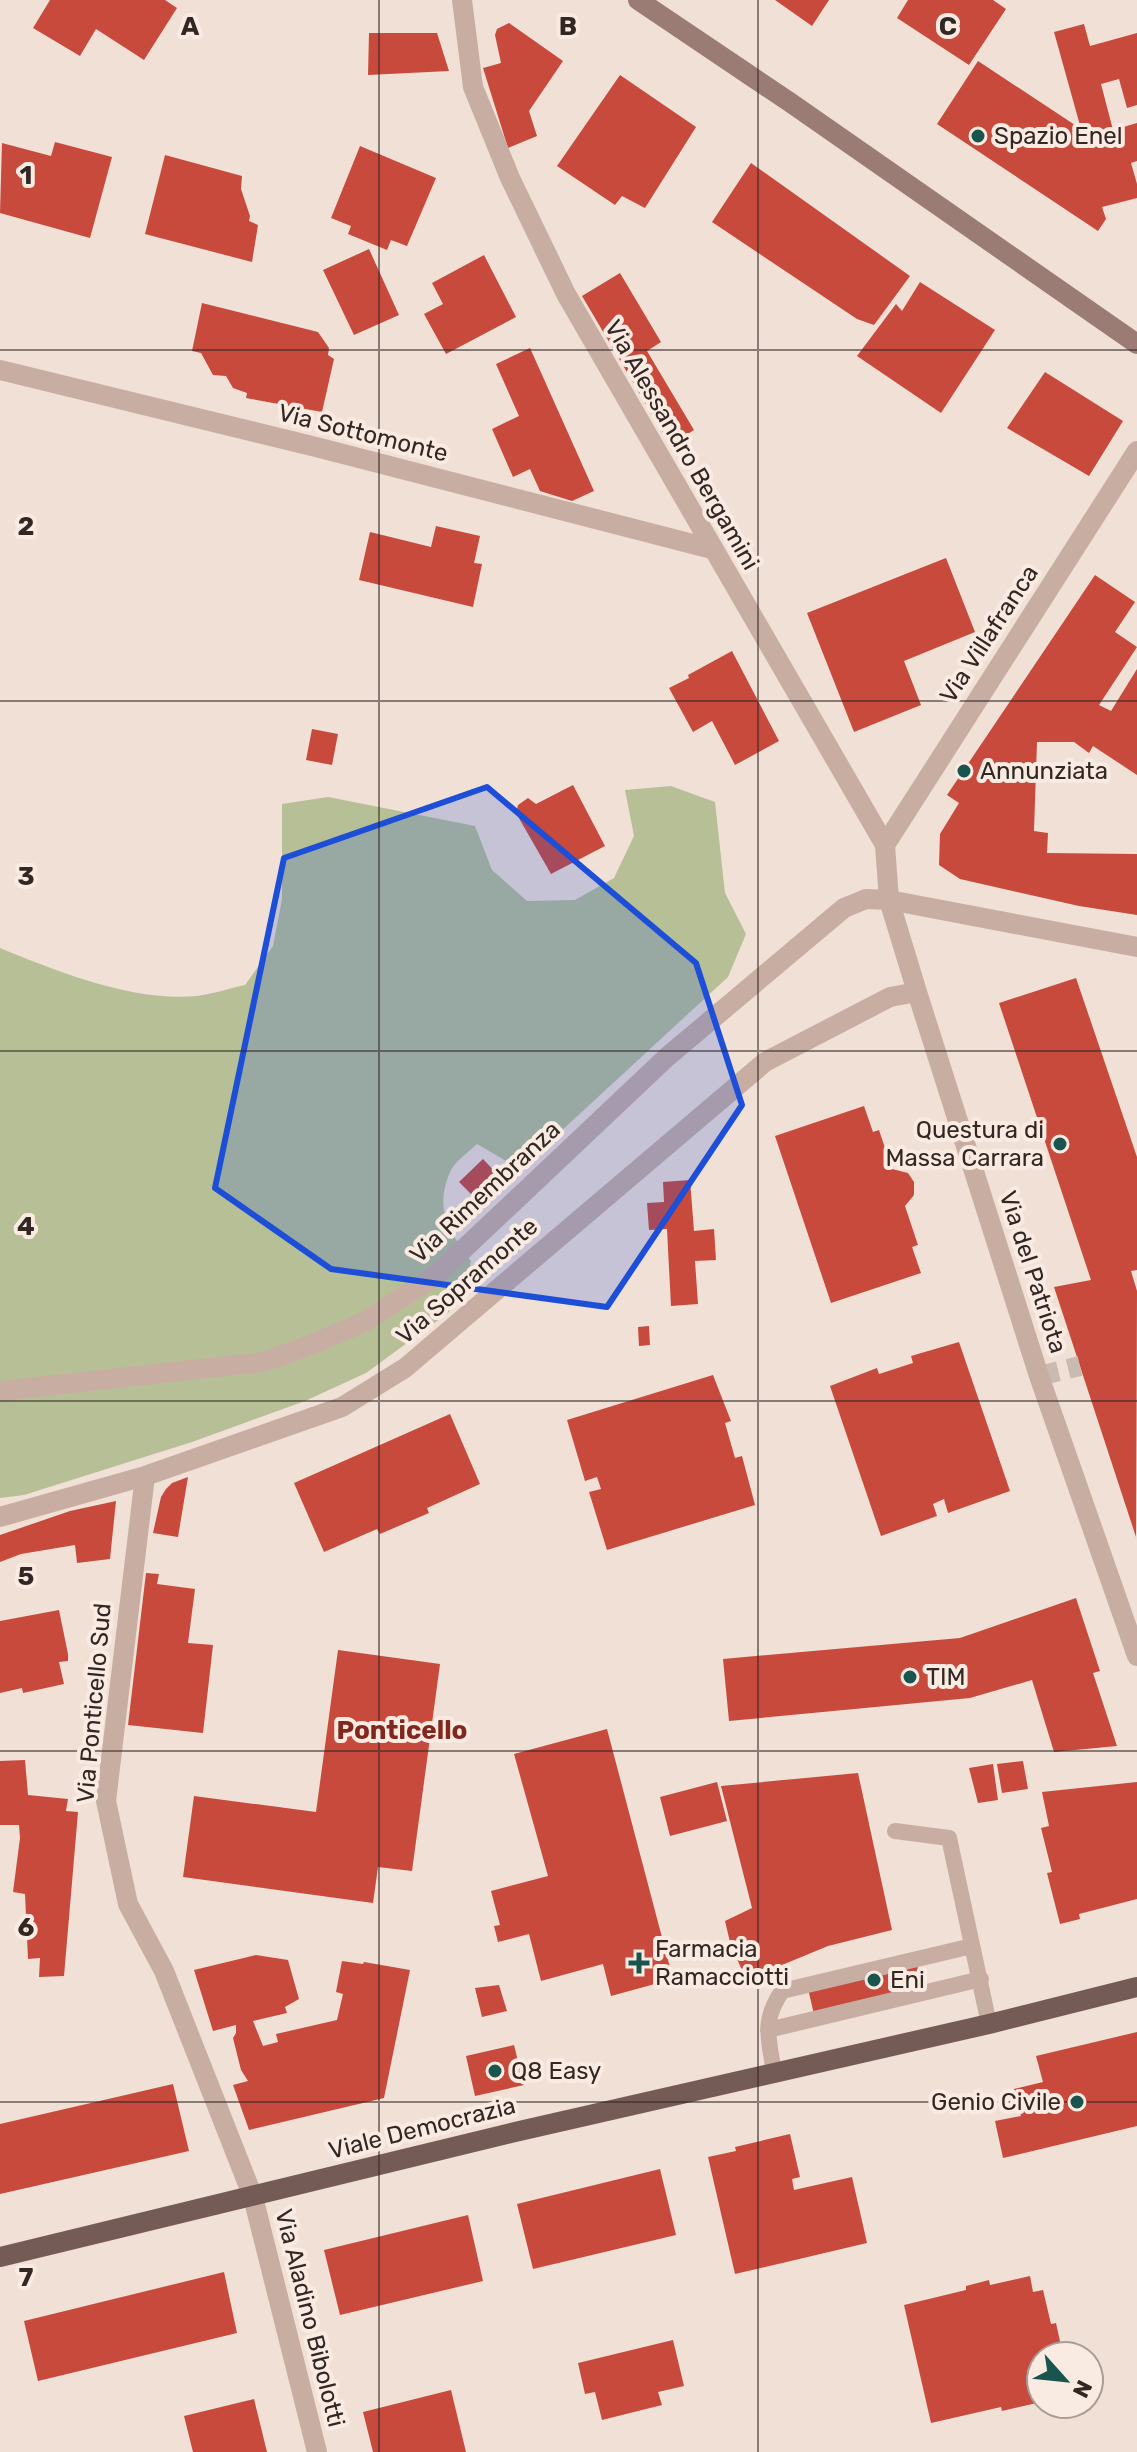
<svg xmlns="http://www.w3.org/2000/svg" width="1137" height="2452" viewBox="0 0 1137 2452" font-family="Rubik,sans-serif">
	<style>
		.green { fill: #b7bf96 }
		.building { fill: #c74a3d }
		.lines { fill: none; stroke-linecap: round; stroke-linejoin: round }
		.street-tunnel { stroke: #cabbb2; stroke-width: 20; stroke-dasharray: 20 10; stroke-linecap: butt }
		.lane { stroke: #c8aea2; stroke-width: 16 }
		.street { stroke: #c8aea2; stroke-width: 20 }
		.secondary { stroke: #9b7c74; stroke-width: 20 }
		.primary { stroke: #755b55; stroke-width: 20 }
		.marked { fill: #1d4ed8; fill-opacity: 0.2; stroke: #1d4ed8; stroke-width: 6; stroke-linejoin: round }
		.grid { fill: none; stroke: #332724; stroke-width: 2; stroke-opacity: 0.55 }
		.poi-dot { fill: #1a544f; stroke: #f9ebe2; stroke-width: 3 }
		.labels { text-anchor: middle; stroke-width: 8; stroke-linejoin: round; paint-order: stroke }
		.poi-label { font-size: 24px; fill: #332724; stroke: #f9ebe2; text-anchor: start }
		.street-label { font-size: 24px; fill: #332724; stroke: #f9ebe2 }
		.neighbourhood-label { font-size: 26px; font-weight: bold; fill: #82271d; stroke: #f9ebe2 }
		.grid-label { font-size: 26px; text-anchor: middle; font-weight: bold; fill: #332724; stroke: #f9ebe2; stroke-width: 8; stroke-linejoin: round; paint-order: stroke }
	</style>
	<rect width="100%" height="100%" fill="#f0e0d6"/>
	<!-- green -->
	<path class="green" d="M 671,786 L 715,802 L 725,893 L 746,934 L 728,977 L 520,1169 L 477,1144 C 469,1152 454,1162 450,1172 C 434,1210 449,1231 471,1261 L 466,1290 L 448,1313 L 366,1373 L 305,1401 L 192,1442 L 24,1495 L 0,1498 L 0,948 C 59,972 132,1002 197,996 C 213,994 230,988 245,985 L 273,946 L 282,899 L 282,804 L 328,797 L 475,826 L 492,870 L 527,901 L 575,900 L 614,878 L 634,836 L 625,790 Z"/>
	<!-- building -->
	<path class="building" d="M 50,0 L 165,0 L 177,8 L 144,60 L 96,29 L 80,56 L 33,28 Z
		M 775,0 L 829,0 L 812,26 Z
		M 908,0 L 993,0 L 1006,9 L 969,65 L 897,18 Z
		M 509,23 L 563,61 L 529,111 L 537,136 L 508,148 L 483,68 L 501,63 L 495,35 L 497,29 Z
		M 1084,24 L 1090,46 L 1137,33 L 1137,105 L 1127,108 L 1119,79 L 1101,84 L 1113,130 L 1137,123 L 1137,161 L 1131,163 L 1137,184 L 1137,198 L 1102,207 L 1106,219 L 1098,231 L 937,124 L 978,61 L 1081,129 L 1054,32 Z
		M 369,33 L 437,33 L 449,71 L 368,75 Z
		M 620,75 L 696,127 L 645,208 L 622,196 L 615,205 L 557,166 Z
		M 55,142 L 112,157 L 90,238 L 0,213 L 2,143 L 51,156 Z
		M 360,146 L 436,178 L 407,246 L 391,240 L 387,250 L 348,234 L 351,226 L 331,218 Z
		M 165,155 L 242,176 L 241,189 L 250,216 L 249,221 L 258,225 L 252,262 L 145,234 Z
		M 751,163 L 910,276 L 874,325 L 857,319 L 712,222 Z
		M 369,249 L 399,315 L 354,335 L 323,270 Z
		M 484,255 L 516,317 L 446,354 L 424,314 L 443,304 L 432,283 Z
		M 620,273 L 661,342 L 647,351 L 694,430 L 670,445 L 582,296 Z
		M 920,282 L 995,330 L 941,413 L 857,356 L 896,304 L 902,311 Z
		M 202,303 L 318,332 L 329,348 L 328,355 L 334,359 L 322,412 L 246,398 L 247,393 L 233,388 L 226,376 L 213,375 L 201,353 L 192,351 Z
		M 530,348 L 594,491 L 572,501 L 540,491 L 530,469 L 513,477 L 492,429 L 519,416 L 496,364 Z
		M 1045,372 L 1123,421 L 1089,476 L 1007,428 Z
		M 436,526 L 480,536 L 474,563 L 482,564 L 473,607 L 359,580 L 370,532 L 431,547 Z
		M 946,558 L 975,632 L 904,661 L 921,705 L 854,732 L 807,613 Z
		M 1095,575 L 1135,602 L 1115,632 L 1137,647 L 1099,705 L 1111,711 L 1137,669 L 1137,775 L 1093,746 L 1089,753 L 1074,742 L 1037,742 L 1034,831 L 1048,833 L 1047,853 L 1137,854 L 1137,915 L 1079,906 L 960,879 L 939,865 L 940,834 L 959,803 L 947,795 Z
		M 732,651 L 779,741 L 735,765 L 712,721 L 693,732 L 669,688 L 689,678 L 688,675 Z
		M 312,729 L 338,734 L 332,765 L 306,760 Z
		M 573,785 L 605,846 L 551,874 L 516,813 L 518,805 L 528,798 L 536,804 Z
		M 1076,978 L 1137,1157 L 1137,1270 L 1131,1271 L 1137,1291 L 1136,1537 L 1054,1287 L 1091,1280 L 999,1003 Z
		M 864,1106 L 873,1132 L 879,1130 L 892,1169 L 908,1173 L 914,1182 L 914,1195 L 905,1206 L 918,1245 L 912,1247 L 921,1273 L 831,1303 L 775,1136 Z
		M 483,1159 L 501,1178 L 478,1201 L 459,1182 Z
		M 690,1180 L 694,1231 L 714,1229 L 716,1260 L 695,1261 L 698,1304 L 671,1306 L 667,1229 L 649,1230 L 647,1203 L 664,1202 L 663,1182 Z
		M 649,1326 L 650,1345 L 639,1346 L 638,1327 Z
		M 959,1342 L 1010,1491 L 948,1513 L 944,1499 L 933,1504 L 937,1516 L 881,1536 L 830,1386 L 877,1368 L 879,1374 L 913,1363 L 911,1356 Z
		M 713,1375 L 731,1421 L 725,1423 L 735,1458 L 742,1456 L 755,1505 L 607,1550 L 589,1492 L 601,1489 L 597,1477 L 585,1481 L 567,1420 Z
		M 450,1414 L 480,1484 L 427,1508 L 429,1513 L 380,1534 L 377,1529 L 324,1552 L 294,1483 Z
		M 188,1477 L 178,1537 L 153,1533 L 161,1497 L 166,1489 L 172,1483 Z
		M 116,1501 L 110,1559 L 77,1563 L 75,1545 L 21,1554 L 0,1562 L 0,1535 L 70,1511 Z
		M 146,1573 L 159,1574 L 157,1584 L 195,1589 L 188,1643 L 213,1645 L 203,1733 L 128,1725 Z
		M 1076,1598 L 1100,1671 L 1093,1673 L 1117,1746 L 1054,1752 L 1032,1680 L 970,1698 L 729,1721 L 723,1659 L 960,1638 Z
		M 59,1610 L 68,1654 L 68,1661 L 59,1662 L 64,1684 L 23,1693 L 22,1688 L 0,1693 L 0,1621 Z
		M 338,1650 L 440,1664 L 412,1871 L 378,1867 L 373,1903 L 183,1877 L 194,1796 L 316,1812 Z
		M 607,1729 L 673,1979 L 611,1996 L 603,1964 L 541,1981 L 529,1934 L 498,1942 L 494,1926 L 500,1925 L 491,1891 L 548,1876 L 514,1754 Z
		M 25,1760 L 28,1795 L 68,1799 L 66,1811 L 78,1812 L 64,1976 L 39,1977 L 40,1958 L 28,1959 L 25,1894 L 13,1892 L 20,1838 L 19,1825 L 0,1825 L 0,1761 Z
		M 1023,1761 L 1028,1789 L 1002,1793 L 997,1764 Z
		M 993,1764 L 998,1800 L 978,1803 L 969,1768 Z
		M 858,1773 L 892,1930 L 828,1946 L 746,1980 L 730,1942 L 725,1921 L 752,1908 L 721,1786 Z
		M 717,1782 L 727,1821 L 670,1836 L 660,1797 Z
		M 1137,1782 L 1137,1899 L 1079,1914 L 1080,1919 L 1060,1924 L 1047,1873 L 1052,1872 L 1041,1828 L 1049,1826 L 1042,1792 Z
		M 256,1955 L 288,1960 L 299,1999 L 285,2007 L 287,2013 L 253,2021 L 263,2046 L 278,2042 L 276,2034 L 337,2020 L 343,1994 L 336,1992 L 342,1961 L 363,1964 L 364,1962 L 410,1970 L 384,2098 L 249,2130 L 233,2085 L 248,2081 L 241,2070 L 233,2038 L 236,2033 L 236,2025 L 213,2031 L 194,1970 Z
		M 915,1955 L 924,1998 L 816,2023 L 806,1980 Z
		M 499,1985 L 507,2011 L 482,2017 L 475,1988 Z
		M 1137,2032 L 1137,2126 L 1003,2158 L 995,2121 L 1021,2116 L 1014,2089 L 1043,2082 L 1036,2056 Z
		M 514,2045 L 524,2085 L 475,2096 L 466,2056 Z
		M 173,2084 L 189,2151 L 0,2194 L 0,2124 Z
		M 790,2134 L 800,2177 L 792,2179 L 794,2190 L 852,2177 L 867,2243 L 735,2274 L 708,2157 L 736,2151 L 735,2147 Z
		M 660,2169 L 676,2235 L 533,2269 L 517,2204 Z
		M 468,2215 L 483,2281 L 340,2315 L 324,2250 Z
		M 224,2272 L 237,2333 L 38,2381 L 24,2321 Z
		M 1030,2276 L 1033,2292 L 1043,2290 L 1051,2324 L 1056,2323 L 1061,2346 L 1057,2347 L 1059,2356 L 1041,2356 L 1041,2402 L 1002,2411 L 1001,2407 L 931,2423 L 904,2305 L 966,2290 L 966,2286 L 989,2280 L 990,2285 Z
		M 673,2340 L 684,2386 L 658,2392 L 662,2405 L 602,2420 L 595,2392 L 585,2394 L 578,2363 Z
		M 451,2390 L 466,2452 L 373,2452 L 363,2412 Z
		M 254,2399 L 267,2452 L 193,2452 L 184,2416 Z"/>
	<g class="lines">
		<!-- street-tunnel -->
		<path class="street-tunnel" d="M 1039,1376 L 1080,1366"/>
		<!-- lane -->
		<path class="lane" d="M 895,1831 L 949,1838 L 989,2024
			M 768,2030 L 981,1979
			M 774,2073 C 769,2038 761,2022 782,1991 L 972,1946"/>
		<!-- street -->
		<path class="street" d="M 462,0 L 473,87 L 510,178 L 566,294 L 885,845 L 889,900 L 917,992 L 1039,1376 L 1137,1656
			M 0,370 L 316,447 L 712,549
			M 885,845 L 1137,451
			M 0,1391 L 263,1362 L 308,1346 L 364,1322 L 434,1277 L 667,1057 L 844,908 L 866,899 L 889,900 L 1137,947
			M 145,1476 L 106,1801 L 128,1904 L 164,1971 L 253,2197 L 317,2452
			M 0,1517 L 145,1476 L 342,1407 L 405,1368 L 765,1062 L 890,997 L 917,992"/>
		<!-- secondary -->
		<path class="secondary" d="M 638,0 L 791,103 L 1137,344"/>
		<!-- primary -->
		<path class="primary" d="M 0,2257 L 515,2132 L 989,2024 L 1137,1987"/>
	</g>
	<!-- marked area -->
	<path class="marked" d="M 487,787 L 696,963 L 742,1105 L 607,1307 L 331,1269 L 215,1188 L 284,858 Z"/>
	<!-- grid -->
	<path class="grid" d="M 379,0 L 379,2452M 758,0 L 758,2452M 0,350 L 1137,350M 0,701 L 1137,701M 0,1051 L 1137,1051M 0,1401 L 1137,1401M 0,1751 L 1137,1751M 0,2102 L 1137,2102"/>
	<!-- markers -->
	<g class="poi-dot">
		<circle cx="978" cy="136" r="8"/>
		<circle cx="964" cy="771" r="8"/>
		<circle cx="1060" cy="1144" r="8"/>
		<circle cx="910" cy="1677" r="8"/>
		<path d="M635 1951h8v8h8v8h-8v8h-8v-8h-8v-8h8z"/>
		<circle cx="874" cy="1980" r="8"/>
		<circle cx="495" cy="2071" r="8"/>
		<circle cx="1077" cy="2102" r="8"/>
	</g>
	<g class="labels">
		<!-- poi labels -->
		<g class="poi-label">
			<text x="994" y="144">Spazio Enel</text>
			<text x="980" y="779">Annunziata</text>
			<text x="1044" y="1138" text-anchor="end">Questura di<tspan x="1044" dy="28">Massa Carrara</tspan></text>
			<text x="926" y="1685">TIM</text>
			<text x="655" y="1957">Farmacia<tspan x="655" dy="28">Ramacciotti</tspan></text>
			<text x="890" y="1988">Eni</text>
			<text x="511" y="2079">Q8 Easy</text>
			<text x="1061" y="2110" text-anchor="end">Genio Civile</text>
		</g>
		<!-- street labels -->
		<g class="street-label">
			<text transform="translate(363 433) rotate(14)" y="8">Via Sottomonte</text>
			<text transform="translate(682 445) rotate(60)" y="8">Via Alessandro Bergamini</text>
			<text transform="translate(989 634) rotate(-57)" y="8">Via Villafranca</text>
			<text transform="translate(485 1192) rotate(-43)" y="8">Via Rimembranza</text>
			<text transform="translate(1033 1272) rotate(72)" y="8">Via del Patriota</text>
			<text transform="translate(467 1281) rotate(-41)" y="8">Via Sopramonte</text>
			<text transform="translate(94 1703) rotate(-85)" y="8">Via Ponticello Sud</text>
			<text transform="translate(422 2128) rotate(-14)" y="8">Viale Democrazia</text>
			<text transform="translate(310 2318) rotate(76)" y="8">Via Aladino Bibolotti</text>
		</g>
		<!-- neighbourhood labels -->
		<g class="neighbourhood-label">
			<text x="402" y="1739">Ponticello</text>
		</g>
	</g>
	<g class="grid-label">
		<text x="190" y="35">A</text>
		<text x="568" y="35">B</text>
		<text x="948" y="35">C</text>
		<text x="26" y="184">1</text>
		<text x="26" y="535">2</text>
		<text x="26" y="885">3</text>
		<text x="26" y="1235">4</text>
		<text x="26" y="1585">5</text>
		<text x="26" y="1936">6</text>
		<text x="26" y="2286">7</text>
	</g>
	<!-- north arrow -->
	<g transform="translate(1065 2380) rotate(117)"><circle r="38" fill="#f9ebe2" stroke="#aa9d96" stroke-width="2"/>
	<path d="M0-6L14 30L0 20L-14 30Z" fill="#1a544f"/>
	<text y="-12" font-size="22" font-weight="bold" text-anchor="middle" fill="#332724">N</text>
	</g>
</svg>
